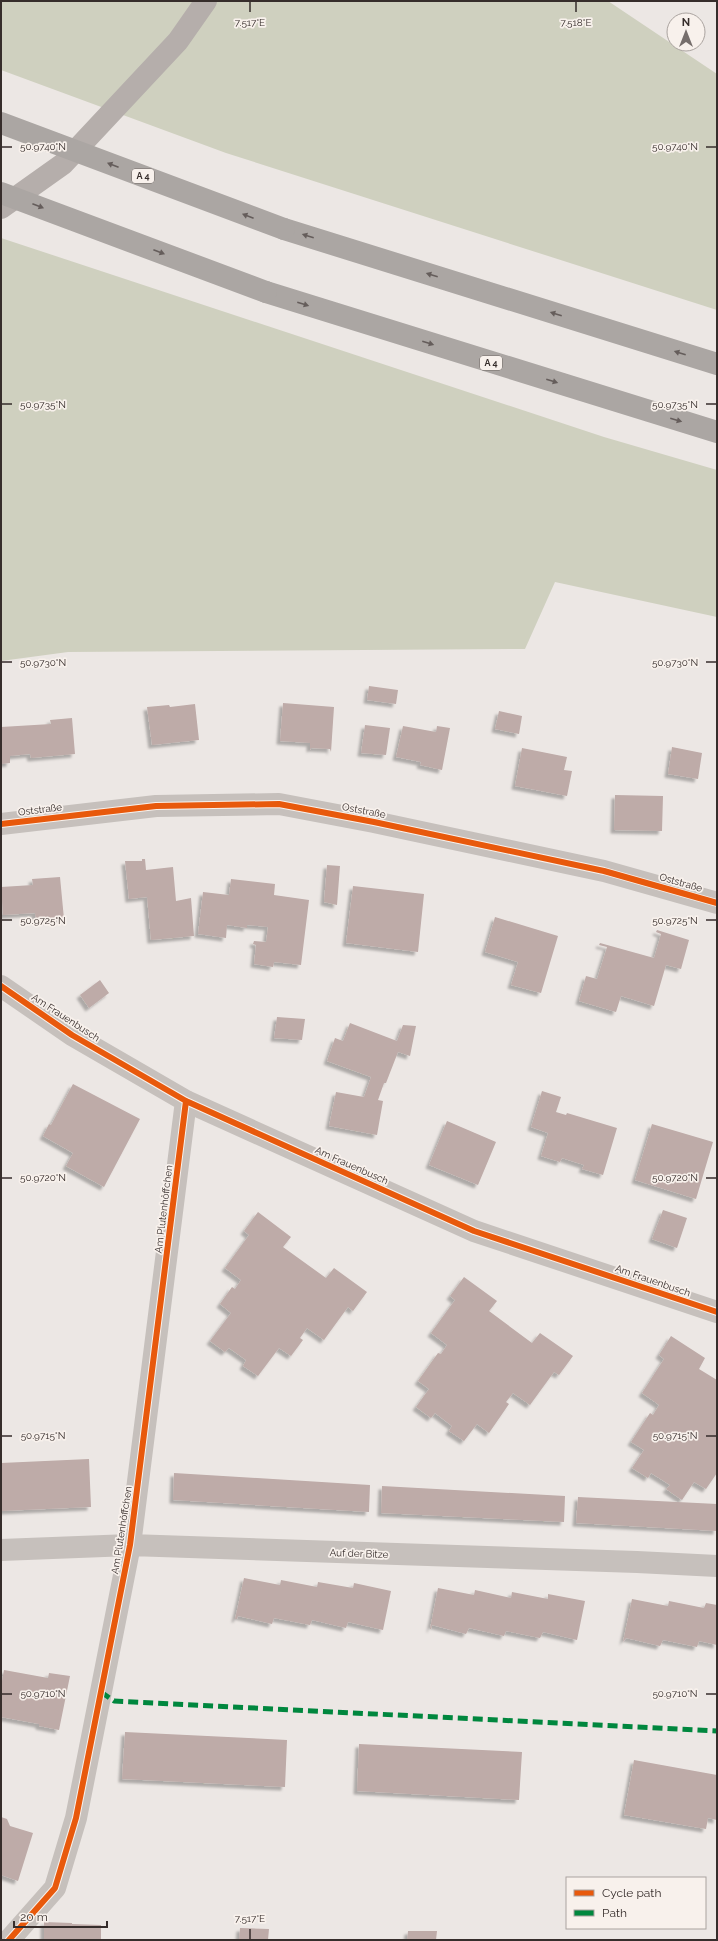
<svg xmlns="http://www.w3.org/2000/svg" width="718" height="1941" viewBox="0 0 718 1941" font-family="Raleway,sans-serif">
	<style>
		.green { fill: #cfd0bf }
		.building { fill: #beaba8; filter: url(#shadow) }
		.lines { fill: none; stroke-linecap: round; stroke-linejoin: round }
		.minor { stroke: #c6c0bc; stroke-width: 22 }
		.major { stroke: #b5aeab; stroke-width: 22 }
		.highway { stroke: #aba6a3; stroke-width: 22 }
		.highway-bridge { stroke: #aba6a3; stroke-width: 22 }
		.quiet { stroke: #00873e; stroke-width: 5; stroke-dasharray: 10 5; stroke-linecap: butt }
		.cycleway-casing { stroke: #f8f1ec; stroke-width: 8 }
		.cycleway { stroke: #e8590c; stroke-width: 6 }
		.oneway { fill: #655d5b }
		.ticks { fill: none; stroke: #362d2b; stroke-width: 1.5 }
		.labels { text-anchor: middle; stroke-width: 3.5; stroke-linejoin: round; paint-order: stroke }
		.shield { fill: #f8f1ec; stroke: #706865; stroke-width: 1 }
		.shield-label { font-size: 9px; font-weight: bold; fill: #362d2b }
		.street-label { font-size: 10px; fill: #362d2b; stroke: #f8f1ec }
		.ticks-label { font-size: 10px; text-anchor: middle; fill: #362d2b; stroke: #f8f1ec; stroke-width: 3.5; stroke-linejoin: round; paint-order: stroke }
	</style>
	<defs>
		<filter id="shadow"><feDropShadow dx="-3.5" dy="3.5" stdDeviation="1" flood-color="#0004"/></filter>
	</defs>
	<rect width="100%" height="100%" fill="#ece7e4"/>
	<!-- green -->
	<path class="green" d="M 1,1 L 608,1 L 717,74 L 717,310 L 226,153 L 1,70 Z
		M 1,238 L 604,437 L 717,470 L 717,617 L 555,582 L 525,649 L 68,652 L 1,661 Z"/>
	<!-- building -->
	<path class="building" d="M 369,686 L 398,690 L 396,704 L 367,700 Z
		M 283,703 L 334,707 L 331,752 L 330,749 L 311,748 L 310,750 L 310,743 L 280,741 Z
		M 195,704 L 199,740 L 152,745 L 147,707 L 169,705 L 170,707 Z
		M 499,711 L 522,716 L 519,734 L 495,729 Z
		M 72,718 L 75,754 L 31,758 L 30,754 L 10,756 L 10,763 L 1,764 L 1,727 L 51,724 L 50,720 Z
		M 365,725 L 390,728 L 386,755 L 361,753 Z
		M 403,726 L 436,732 L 437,726 L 450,728 L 442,770 L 420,765 L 421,762 L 396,757 Z
		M 672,747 L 702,753 L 698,779 L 668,774 Z
		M 522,748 L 567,757 L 564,770 L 572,771 L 567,796 L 515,786 Z
		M 615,795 L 663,796 L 662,831 L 614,830 Z
		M 142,859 L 145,859 L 146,870 L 173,867 L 176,901 L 191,898 L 194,936 L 151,940 L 147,897 L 129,899 L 125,861 L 142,861 Z
		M 327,865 L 340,866 L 337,905 L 324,902 Z
		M 60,877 L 64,919 L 36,921 L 35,913 L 3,915 L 1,887 L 33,885 L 32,879 Z
		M 231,879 L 275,884 L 274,895 L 309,900 L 301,965 L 274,962 L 273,967 L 254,964 L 256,945 L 253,944 L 254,941 L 266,942 L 268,927 L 247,925 L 247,928 L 227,925 L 226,938 L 198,934 L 203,892 L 229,895 Z
		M 353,886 L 424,894 L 418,952 L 346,943 Z
		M 495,917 L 558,936 L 541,993 L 511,985 L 518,962 L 485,952 Z
		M 657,930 L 689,940 L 681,969 L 666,965 L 654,1006 L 621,996 L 616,1012 L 579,1001 L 586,976 L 597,979 L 607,947 L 599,945 L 600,943 L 654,958 L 661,934 L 656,932 Z
		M 100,980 L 109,993 L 89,1008 L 80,995 Z
		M 277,1017 L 305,1019 L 302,1040 L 274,1038 Z
		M 350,1023 L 397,1041 L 403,1025 L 416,1026 L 410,1056 L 398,1052 L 386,1083 L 384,1083 L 378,1100 L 383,1101 L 377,1135 L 329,1126 L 336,1092 L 364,1097 L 371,1077 L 327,1061 L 335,1038 L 343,1041 Z
		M 73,1084 L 140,1119 L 104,1187 L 66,1166 L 73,1153 L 43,1136 L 49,1124 L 51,1125 Z
		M 542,1091 L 561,1097 L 556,1112 L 566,1115 L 567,1113 L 617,1128 L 603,1175 L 582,1169 L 584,1165 L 562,1158 L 560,1162 L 541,1156 L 548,1133 L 531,1127 Z
		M 447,1121 L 496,1142 L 478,1185 L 429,1165 Z
		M 652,1124 L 713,1142 L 696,1199 L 635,1180 Z
		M 663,1210 L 687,1218 L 677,1248 L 652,1239 Z
		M 258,1212 L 291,1237 L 283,1247 L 326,1278 L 334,1268 L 367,1292 L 353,1311 L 348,1307 L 324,1340 L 307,1328 L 300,1338 L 303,1340 L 291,1356 L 279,1348 L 258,1376 L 243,1366 L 246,1360 L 229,1348 L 225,1352 L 210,1341 L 231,1313 L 220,1304 L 232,1287 L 235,1289 L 241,1280 L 225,1268 L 249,1235 L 244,1231 Z
		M 464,1277 L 497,1301 L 489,1311 L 532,1343 L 540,1333 L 573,1356 L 559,1375 L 554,1372 L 530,1405 L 513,1393 L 506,1402 L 509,1404 L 489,1433 L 477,1424 L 464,1441 L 449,1431 L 452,1426 L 435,1413 L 431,1418 L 416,1407 L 429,1389 L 418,1381 L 438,1353 L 441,1354 L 447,1345 L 431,1333 L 455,1300 L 450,1296 Z
		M 671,1336 L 705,1358 L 699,1369 L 717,1380 L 717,1473 L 706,1489 L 694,1482 L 682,1500 L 666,1489 L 670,1485 L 651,1473 L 648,1478 L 632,1468 L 644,1450 L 631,1442 L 650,1413 L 653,1415 L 659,1405 L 642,1393 L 664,1359 L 659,1355 Z
		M 89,1459 L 91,1507 L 1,1511 L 1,1463 Z
		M 174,1473 L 370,1485 L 369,1512 L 173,1500 Z
		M 382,1486 L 565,1496 L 564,1522 L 381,1513 Z
		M 578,1497 L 717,1504 L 717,1531 L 576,1523 Z
		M 244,1578 L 280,1585 L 281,1580 L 317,1587 L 318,1582 L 353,1588 L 354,1583 L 391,1591 L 383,1630 L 348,1622 L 346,1628 L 312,1620 L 310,1625 L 274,1618 L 272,1624 L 238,1616 L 237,1619 L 235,1619 Z
		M 438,1588 L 474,1595 L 475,1590 L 511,1598 L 512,1592 L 548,1599 L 548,1594 L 585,1601 L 577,1640 L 543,1632 L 540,1638 L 506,1631 L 504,1636 L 469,1628 L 466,1634 L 432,1625 L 431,1629 L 430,1629 Z
		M 632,1599 L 668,1606 L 669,1601 L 704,1608 L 706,1603 L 717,1605 L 717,1645 L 699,1641 L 697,1647 L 663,1640 L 660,1646 L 626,1638 L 623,1642 Z
		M 4,1670 L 48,1678 L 49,1673 L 70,1676 L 59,1730 L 39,1726 L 39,1724 L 1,1717 L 1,1687 Z
		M 125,1732 L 287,1740 L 285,1787 L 122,1779 Z
		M 359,1744 L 522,1752 L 519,1800 L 357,1791 Z
		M 634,1760 L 717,1775 L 717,1820 L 708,1818 L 706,1829 L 624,1815 Z
		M 1,1817 L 7,1819 L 10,1826 L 33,1833 L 18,1881 L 1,1875 Z
		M 44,1922 L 72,1923 L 71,1935 L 72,1924 L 101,1925 L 101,1940 L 44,1940 Z
		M 240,1928 L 269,1929 L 268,1940 L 239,1940 Z
		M 408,1931 L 437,1931 L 436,1940 L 407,1940 Z"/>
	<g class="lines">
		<!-- minor -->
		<path class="minor" d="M 1,824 L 156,806 L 279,804 L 374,822 L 604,871 L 717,903
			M 1,986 L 72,1035 L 186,1101 L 474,1231 L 717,1312
			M 1,1550 L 130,1545 L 637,1562 L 717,1566
			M 9,1940 L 55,1888 L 76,1818 L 130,1545 L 186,1101"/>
		<!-- major -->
		<path class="major" d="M 1,208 L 63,164 L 178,41 L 206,1"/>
		<!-- highway -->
		<path class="highway" d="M 284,229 L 717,364
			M 266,292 L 717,432"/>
		<!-- highway-bridge -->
		<path class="highway-bridge" d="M 1,123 L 284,229
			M 1,193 L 266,292"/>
		<!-- quiet -->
		<path class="quiet" d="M 101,1692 L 114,1701 L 717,1731"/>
		<!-- cycleway casing -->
		<g class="cycleway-casing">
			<path id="cycleway" d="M 1,824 L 156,806 L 279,804 L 374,822 L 604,871 L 717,903
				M 1,986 L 72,1035 L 186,1101 L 474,1231 L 717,1312
				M 9,1940 L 55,1888 L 76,1818 L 130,1545 L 186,1101"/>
		</g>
		<!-- cycleway -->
		<use href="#cycleway" class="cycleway"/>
	</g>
	<!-- one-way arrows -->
	<defs><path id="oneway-solid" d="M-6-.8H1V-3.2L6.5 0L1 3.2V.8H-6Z"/></defs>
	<g class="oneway">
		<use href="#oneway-solid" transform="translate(113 165) rotate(-159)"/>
		<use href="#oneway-solid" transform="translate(38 206) rotate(21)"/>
		<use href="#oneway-solid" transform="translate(248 216) rotate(-159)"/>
		<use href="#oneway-solid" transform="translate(308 236) rotate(-163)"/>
		<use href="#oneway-solid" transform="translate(159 252) rotate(21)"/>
		<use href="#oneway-solid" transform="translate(432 275) rotate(-163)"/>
		<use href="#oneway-solid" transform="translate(303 304) rotate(17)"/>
		<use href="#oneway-solid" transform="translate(556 314) rotate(-163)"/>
		<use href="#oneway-solid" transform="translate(428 343) rotate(17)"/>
		<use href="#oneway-solid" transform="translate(680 353) rotate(-162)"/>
		<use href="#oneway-solid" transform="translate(552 381) rotate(17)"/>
		<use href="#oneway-solid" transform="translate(676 420) rotate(16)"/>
	</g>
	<!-- ticks -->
	<path class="ticks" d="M 250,2 L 250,12M 576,2 L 576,12M 2,147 L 12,147M 706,147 L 716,147M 2,404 L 12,404M 706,404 L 716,404M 2,662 L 12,662M 706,662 L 716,662M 2,920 L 12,920M 706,920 L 716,920M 2,1178 L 12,1178M 706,1178 L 716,1178M 2,1436 L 12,1436M 706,1436 L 716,1436M 2,1694 L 12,1694M 706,1694 L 716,1694M 250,1929 L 250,1939"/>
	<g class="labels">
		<!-- shield labels -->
		<g class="shield">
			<rect x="132" y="169" width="22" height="14" rx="3"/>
			<rect x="480" y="356" width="22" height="14" rx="3"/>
		</g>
		<g class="shield-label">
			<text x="143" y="179">A 4</text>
			<text x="491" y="366">A 4</text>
		</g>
		<!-- street labels -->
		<g class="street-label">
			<text transform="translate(40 809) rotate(-7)" y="4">Oststraße</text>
			<text transform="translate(364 810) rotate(11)" y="4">Oststraße</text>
			<text transform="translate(681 882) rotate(16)" y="4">Oststraße</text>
			<text transform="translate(66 1017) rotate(33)" y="4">Am Frauenbusch</text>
			<text transform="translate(352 1165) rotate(24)" y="4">Am Frauenbusch</text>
			<text transform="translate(163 1209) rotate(-83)" y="4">Am Plutenhöffchen</text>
			<text transform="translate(653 1280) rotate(19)" y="4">Am Frauenbusch</text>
			<text transform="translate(121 1530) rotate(-81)" y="4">Am Plutenhöffchen</text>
			<text transform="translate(359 1553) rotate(2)" y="4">Auf der Bitze</text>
		</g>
	</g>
	<g class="ticks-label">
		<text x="250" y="26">7.517°E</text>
		<text x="576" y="26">7.518°E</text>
		<text x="43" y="150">50.9740°N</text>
		<text x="675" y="150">50.9740°N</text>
		<text x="43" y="408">50.9735°N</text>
		<text x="675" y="408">50.9735°N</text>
		<text x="43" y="666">50.9730°N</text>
		<text x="675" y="666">50.9730°N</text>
		<text x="43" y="924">50.9725°N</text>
		<text x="675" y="924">50.9725°N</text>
		<text x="43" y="1181">50.9720°N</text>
		<text x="675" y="1181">50.9720°N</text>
		<text x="43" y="1439">50.9715°N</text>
		<text x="675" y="1439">50.9715°N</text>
		<text x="43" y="1697">50.9710°N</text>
		<text x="675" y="1697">50.9710°N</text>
		<text x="250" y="1922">7.517°E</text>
	</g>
	<!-- border -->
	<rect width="718" height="1941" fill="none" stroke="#362d2b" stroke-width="4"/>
	<!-- legend -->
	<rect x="566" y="1877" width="140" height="52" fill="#f8f1ec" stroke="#aaa39f"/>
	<rect x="574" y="1890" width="20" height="6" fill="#e8590c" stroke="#aaa39f"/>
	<text x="602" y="1897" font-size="12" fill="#362d2b">Cycle path</text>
	<rect x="574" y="1910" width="20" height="6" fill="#00873e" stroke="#aaa39f"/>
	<text x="602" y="1917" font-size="12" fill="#362d2b">Path</text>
	<!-- north arrow -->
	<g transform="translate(686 32)"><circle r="19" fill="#f8f1ec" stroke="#aaa39f"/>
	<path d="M0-3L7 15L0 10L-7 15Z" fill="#766e6c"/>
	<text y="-6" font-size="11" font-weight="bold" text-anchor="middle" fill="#362d2b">N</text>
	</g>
	<!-- scale -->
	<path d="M14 1921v6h93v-6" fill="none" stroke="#362d2b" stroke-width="2"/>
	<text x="20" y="1921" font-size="12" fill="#362d2b" stroke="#f8f1ec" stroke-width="3" paint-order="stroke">20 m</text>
</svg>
